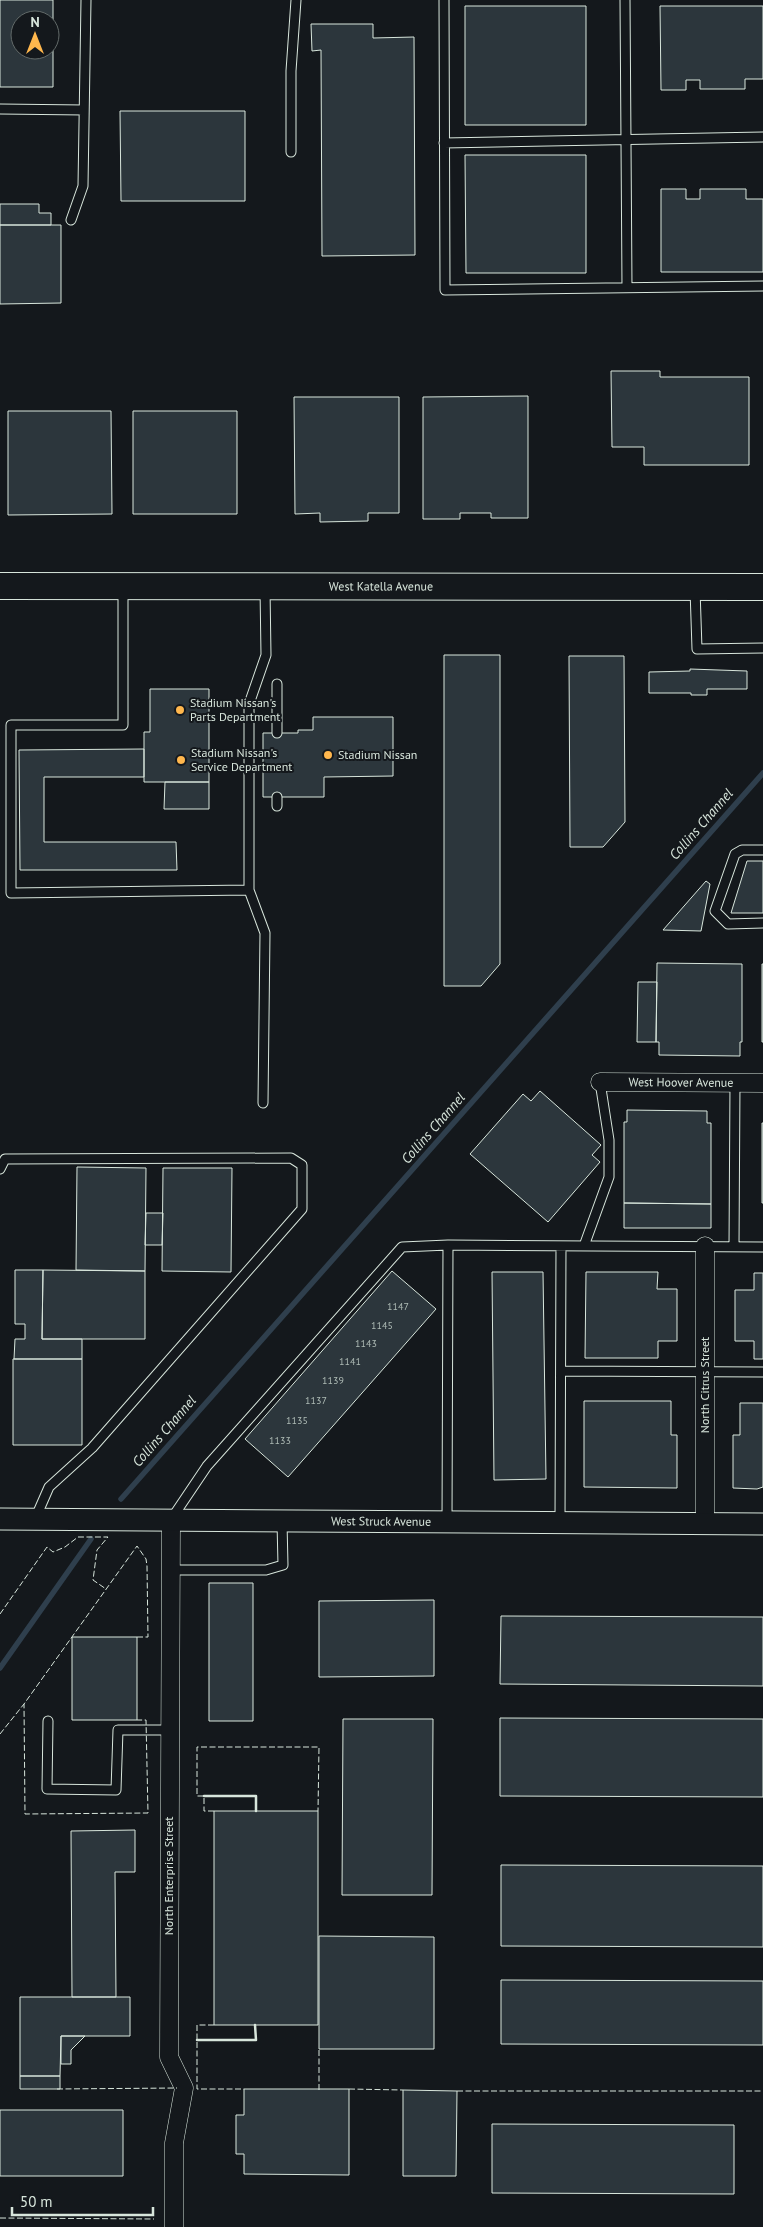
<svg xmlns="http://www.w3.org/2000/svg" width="763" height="2227" viewBox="0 0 763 2227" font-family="'PT Sans',sans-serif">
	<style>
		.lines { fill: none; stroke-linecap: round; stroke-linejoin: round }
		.stream { stroke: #2f3f4d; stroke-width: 5.5 }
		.building { fill: #2c363c; stroke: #d8e6dc; fill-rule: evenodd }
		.service-casing { stroke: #d8e6dc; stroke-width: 11 }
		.minor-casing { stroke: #d8e6dc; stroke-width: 19 }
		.tertiary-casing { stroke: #d8e6dc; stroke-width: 23 }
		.primary-casing { stroke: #d8e6dc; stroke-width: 28 }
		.service { stroke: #14181c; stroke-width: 9 }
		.minor { stroke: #14181c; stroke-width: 18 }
		.tertiary { stroke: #14181c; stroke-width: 21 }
		.primary { stroke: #14181c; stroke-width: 26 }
		.fence { stroke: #d8e6dc; stroke-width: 1; stroke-dasharray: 6 2.5; stroke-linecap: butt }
		.wall { stroke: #d8e6dc; stroke-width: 2.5 }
		.poi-dot { fill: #ffb74d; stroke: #14181c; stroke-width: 2 }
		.labels { text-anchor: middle; stroke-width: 4; stroke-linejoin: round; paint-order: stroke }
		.number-label { font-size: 10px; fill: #adbab4 }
		.street-label { font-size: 12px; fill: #d8e6dc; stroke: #14181c }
		.poi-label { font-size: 12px; fill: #d8e6dc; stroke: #14181c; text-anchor: start }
		.water-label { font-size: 14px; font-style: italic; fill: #d8e6dc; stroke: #14181c }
	</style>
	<rect width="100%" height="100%" fill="#14181c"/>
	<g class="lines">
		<!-- stream -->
		<path class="stream" d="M 121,1499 L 763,773
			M 0,1668 L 91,1539"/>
	</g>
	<!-- building -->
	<path class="building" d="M 0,0 L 53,0 L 53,87 L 0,87 ZM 20,20 L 50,20 L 50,50 L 20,50 Z
		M 465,6 L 586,6 L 586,125 L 465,125 Z
		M 660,6 L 763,6 L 763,79 L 745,79 L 745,89 L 700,89 L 700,80 L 686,80 L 686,90 L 661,90 Z
		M 311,24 L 373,24 L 373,38 L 414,37 L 415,255 L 322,256 L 321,50 L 312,51 Z
		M 120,111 L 245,111 L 245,201 L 121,201 Z
		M 465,155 L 586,155 L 586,273 L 466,273 Z
		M 661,189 L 686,189 L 686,199 L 700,199 L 700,189 L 746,189 L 746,199 L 763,199 L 763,272 L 661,272 Z
		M 0,204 L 39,204 L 39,213 L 51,213 L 51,225 L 0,225 Z
		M 0,225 L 61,225 L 61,303 L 0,304 Z
		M 611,371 L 660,371 L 660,377 L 749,377 L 749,465 L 644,465 L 644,447 L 612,447 Z
		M 528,396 L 528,518 L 491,518 L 491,513 L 460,513 L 460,519 L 423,519 L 423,397 Z
		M 294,397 L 399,397 L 399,513 L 368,513 L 368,521 L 320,522 L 320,513 L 295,514 Z
		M 8,411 L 111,411 L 112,514 L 8,515 Z
		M 133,411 L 237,411 L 237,514 L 133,514 Z
		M 444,655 L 500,655 L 500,964 L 481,986 L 444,986 Z
		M 569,656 L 624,656 L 625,822 L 603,847 L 570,847 Z
		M 690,669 L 747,671 L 747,689 L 707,689 L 707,695 L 691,695 L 691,693 L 649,693 L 649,672 L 690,671 Z
		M 150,689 L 209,689 L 209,782 L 144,782 L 144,732 L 150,732 Z
		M 313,717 L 393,717 L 393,776 L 324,777 L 324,797 L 263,797 L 263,733 L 298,733 L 298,730 L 313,730 Z
		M 144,749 L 144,777 L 44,777 L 44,842 L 176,842 L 177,870 L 20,870 L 19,750 Z
		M 165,782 L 209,782 L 209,809 L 164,809 Z
		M 747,861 L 763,861 L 763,913 L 731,913 Z
		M 706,881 L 710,884 L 701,931 L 663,930 Z
		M 657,963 L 742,964 L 742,1042 L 740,1042 L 740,1056 L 659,1055 L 659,1042 L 656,1042 Z
		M 762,964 L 763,964 L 763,1042 L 762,1042 Z
		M 638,982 L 657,982 L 656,1042 L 637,1042 Z
		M 540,1091 L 601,1145 L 592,1155 L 600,1162 L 548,1222 L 470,1154 L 523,1094 L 531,1101 Z
		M 627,1110 L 707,1111 L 707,1123 L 711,1123 L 711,1204 L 624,1203 L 624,1122 L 627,1122 Z
		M 762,1123 L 763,1123 L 763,1203 L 762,1203 Z
		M 77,1167 L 146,1168 L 145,1271 L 76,1270 Z
		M 163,1168 L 232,1168 L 231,1272 L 162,1271 Z
		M 624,1203 L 711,1204 L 711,1228 L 624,1228 Z
		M 146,1213 L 163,1213 L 162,1245 L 145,1245 Z
		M 15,1270 L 43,1270 L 42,1339 L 82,1339 L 82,1359 L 14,1359 L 15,1339 L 25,1339 L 25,1324 L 15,1324 Z
		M 43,1270 L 145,1271 L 145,1339 L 42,1339 Z
		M 392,1271 L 436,1309 L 288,1477 L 245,1439 Z
		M 492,1272 L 543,1272 L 546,1479 L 494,1480 Z
		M 586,1272 L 658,1272 L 657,1289 L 677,1289 L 677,1341 L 658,1341 L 658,1358 L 585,1358 Z
		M 754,1273 L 763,1273 L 763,1359 L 754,1359 L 754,1341 L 735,1341 L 735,1290 L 754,1290 Z
		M 13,1359 L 82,1359 L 82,1445 L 13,1445 Z
		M 584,1401 L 671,1401 L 671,1435 L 677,1435 L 677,1488 L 584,1487 Z
		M 740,1403 L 763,1403 L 763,1487 L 757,1489 L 733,1488 L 733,1435 L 740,1435 Z
		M 209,1583 L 253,1583 L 253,1721 L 209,1721 Z
		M 434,1600 L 434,1676 L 319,1677 L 319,1601 Z
		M 501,1616 L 763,1617 L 763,1686 L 500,1684 Z
		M 72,1637 L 137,1637 L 137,1720 L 72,1720 Z
		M 500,1718 L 763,1719 L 763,1797 L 500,1796 Z
		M 343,1719 L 433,1719 L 432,1895 L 342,1895 Z
		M 214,1811 L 318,1811 L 318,2025 L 214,2025 Z
		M 135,1830 L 135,1872 L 115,1872 L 116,1997 L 72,1997 L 71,1831 Z
		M 501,1865 L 763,1866 L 763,1947 L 501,1946 Z
		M 319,1936 L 434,1937 L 434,2049 L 319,2049 Z
		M 501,1980 L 763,1981 L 763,2045 L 501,2044 Z
		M 20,1997 L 130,1997 L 130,2036 L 61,2036 L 60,2076 L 20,2076 Z
		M 61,2036 L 85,2036 L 71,2050 L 71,2064 L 61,2064 Z
		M 20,2076 L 60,2076 L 60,2089 L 20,2089 Z
		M 244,2089 L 349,2089 L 349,2175 L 244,2174 L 244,2154 L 236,2154 L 236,2115 L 244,2115 Z
		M 403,2090 L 457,2091 L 456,2176 L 403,2176 Z
		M 0,2110 L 123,2110 L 123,2176 L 0,2176 Z
		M 492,2124 L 734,2125 L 734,2194 L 492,2193 Z"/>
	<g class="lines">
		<!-- service casing -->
		<g class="service-casing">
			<path id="service" d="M 444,0 L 445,290 L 763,286
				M 625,0 L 627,287
				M 0,109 L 84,110
				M 444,143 L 763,137
				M 291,152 L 291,71 L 296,0
				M 71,220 L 83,186 L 86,0
				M 123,587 L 123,725 L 11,725 L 11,893 L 249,890
				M 695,589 L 697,649 L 763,648
				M 277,684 L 277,733
				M 277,797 L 277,806
				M 763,850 L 742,850 L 735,854 L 715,911 L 728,924 L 763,923
				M 263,1103 L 265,933 L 249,890 L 249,704 L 266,655 L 265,589
				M 0,1169 L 5,1159 L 291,1158 L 302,1165 L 302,1209 L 92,1448 L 49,1487 L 35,1519
				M 584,1246 L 609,1177 L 609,1140 L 600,1082
				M 734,1246 L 735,1083
				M 561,1371 L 763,1372
				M 172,1518 L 207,1466 L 402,1247 L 448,1245 L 763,1247
				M 447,1522 L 448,1245
				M 560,1523 L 561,1246
				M 171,1570 L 266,1570 L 283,1565 L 282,1522
				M 48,1721 L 47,1789 L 116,1790 L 118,1730 L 170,1730"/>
		</g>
		<!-- minor casing -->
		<g class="minor-casing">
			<g id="minor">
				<path id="s1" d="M 600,1082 L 763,1083"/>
				<path d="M 171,1521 L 169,2057 L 184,2088 L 174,2143 L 174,2227"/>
				<path d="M 705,1523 L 705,1246"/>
			</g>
		</g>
		<!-- tertiary casing -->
		<g class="tertiary-casing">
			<g id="tertiary">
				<path id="s2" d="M 0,1519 L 763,1524"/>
			</g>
		</g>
		<!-- primary casing -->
		<g class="primary-casing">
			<g id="primary">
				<path id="s3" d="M 0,586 L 763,587"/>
			</g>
		</g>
		<!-- service -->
		<use href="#service" class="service"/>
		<!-- minor -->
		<use href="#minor" class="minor"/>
		<!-- tertiary -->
		<use href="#tertiary" class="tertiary"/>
		<!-- primary -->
		<use href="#primary" class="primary"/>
		<!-- fence -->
		<path class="fence" d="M 0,1614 L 47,1547 L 53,1552 L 65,1547 L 78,1537 L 108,1537 L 97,1550 L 93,1580 L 106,1589
			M 137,1637 L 148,1637 L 147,1566 L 146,1559 L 137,1546 L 24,1704 L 25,1814 L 148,1813 L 146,1720 L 137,1720
			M 0,1734 L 24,1704
			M 214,1811 L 204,1811 L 204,1796 L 197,1796 L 197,1747 L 319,1747 L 318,1811
			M 214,2025 L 197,2025 L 197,2089 L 244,2089
			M 57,2089 L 177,2088
			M 349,2089 L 403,2090
			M 319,2090 L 319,2049
			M 457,2091 L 763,2091
			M 0,2218 L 154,2219"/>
		<!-- wall -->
		<path class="wall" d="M 204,1796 L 256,1796 L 256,1811
			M 197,2040 L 256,2040 L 255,2025"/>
	</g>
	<!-- markers -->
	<g class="poi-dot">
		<circle cx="180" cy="710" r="5"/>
		<circle cx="328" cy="755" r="5"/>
		<circle cx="181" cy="760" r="5"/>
	</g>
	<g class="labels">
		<!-- number labels -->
		<g class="number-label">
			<text x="398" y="1310">1147</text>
			<text x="382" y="1329">1145</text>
			<text x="366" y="1347">1143</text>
			<text x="350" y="1365">1141</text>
			<text x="333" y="1384">1139</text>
			<text x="316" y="1404">1137</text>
			<text x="297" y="1424">1135</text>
			<text x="280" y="1444">1133</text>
		</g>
		<!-- street labels -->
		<g class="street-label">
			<text dy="4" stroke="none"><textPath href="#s3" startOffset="381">West Katella Avenue</textPath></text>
			<text dy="4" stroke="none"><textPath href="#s1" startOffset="81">West Hoover Avenue</textPath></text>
			<text transform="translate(705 1385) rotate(-90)" y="4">North Citrus Street</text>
			<text dy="4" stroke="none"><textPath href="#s2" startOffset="381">West Struck Avenue</textPath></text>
			<text transform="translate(169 1876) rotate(-90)" y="4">North Enterprise Street</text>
		</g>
		<!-- poi labels -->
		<g class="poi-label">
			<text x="190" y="707">Stadium Nissan's<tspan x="190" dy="14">Parts Department</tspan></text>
			<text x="191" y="757">Stadium Nissan's<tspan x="191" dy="14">Service Department</tspan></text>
			<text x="338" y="759">Stadium Nissan</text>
		</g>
		<!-- water labels -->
		<g class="water-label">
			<text transform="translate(701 824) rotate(-49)" y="5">Collins Channel</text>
			<text transform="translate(433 1128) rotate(-49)" y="5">Collins Channel</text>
			<text transform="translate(164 1431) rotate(-49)" y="5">Collins Channel</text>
		</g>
	</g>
	<!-- north arrow -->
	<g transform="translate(35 35)"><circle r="24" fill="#14181c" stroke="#626a69"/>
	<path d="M0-4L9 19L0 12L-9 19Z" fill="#ffb74d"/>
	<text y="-8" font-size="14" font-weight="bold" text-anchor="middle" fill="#d8e6dc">N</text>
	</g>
	<!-- scale -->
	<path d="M12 2207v8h141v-8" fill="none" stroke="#d8e6dc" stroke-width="2.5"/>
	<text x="20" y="2207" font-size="15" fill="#d8e6dc" stroke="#14181c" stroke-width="4" paint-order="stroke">50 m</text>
</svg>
